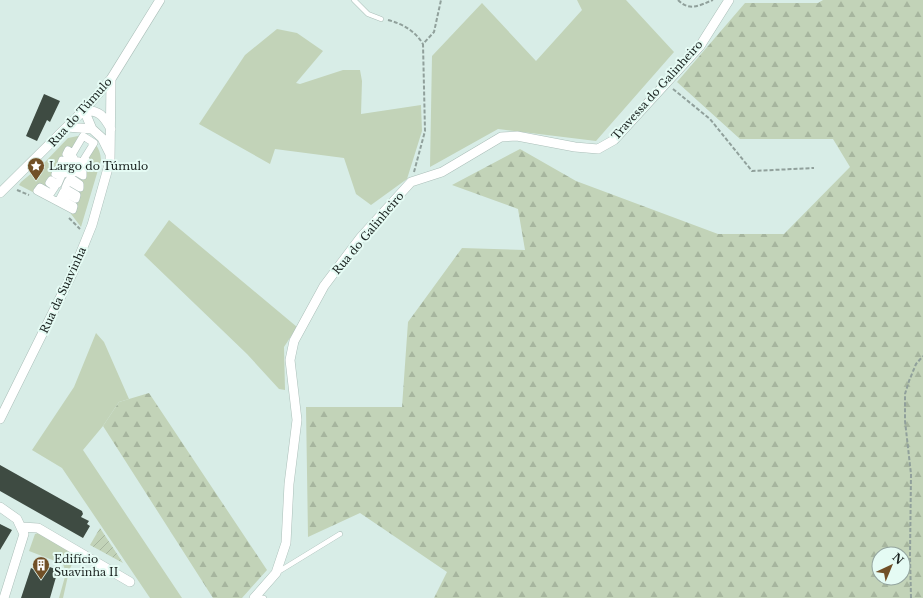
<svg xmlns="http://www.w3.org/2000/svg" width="923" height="598" viewBox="0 0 923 598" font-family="'Libre Baskerville',serif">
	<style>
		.grass { fill: #c2d3b8; fill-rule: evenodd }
		.forest { fill: url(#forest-firs); fill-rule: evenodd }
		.garden { fill: url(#garden-furrows) }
		.building { fill: #3e4b42 }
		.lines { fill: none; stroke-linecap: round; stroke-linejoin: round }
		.service-casing { stroke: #abbfb9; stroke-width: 5.5 }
		.pedestrian-casing { stroke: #abbfb9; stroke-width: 8 }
		.minor-casing { stroke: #abbfb9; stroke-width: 10 }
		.path { stroke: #90a09b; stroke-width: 2; stroke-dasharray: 4 2; stroke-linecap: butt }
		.service { stroke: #fff; stroke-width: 4.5 }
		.pedestrian { stroke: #fff; stroke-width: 7 }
		.minor { stroke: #fff; stroke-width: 9 }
		.labels { text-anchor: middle; stroke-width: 4; stroke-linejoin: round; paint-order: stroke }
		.street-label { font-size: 11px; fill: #19211e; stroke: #e5fbf4 }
		.poi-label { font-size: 11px; fill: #19211e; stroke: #e5fbf4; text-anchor: start }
	</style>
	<defs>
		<pattern id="forest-firs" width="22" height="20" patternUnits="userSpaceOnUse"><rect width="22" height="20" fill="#c2d3b8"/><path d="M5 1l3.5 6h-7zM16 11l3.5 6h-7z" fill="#a6b59e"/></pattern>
		<pattern id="garden-furrows" width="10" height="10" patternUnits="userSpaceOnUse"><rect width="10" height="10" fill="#c2d3b8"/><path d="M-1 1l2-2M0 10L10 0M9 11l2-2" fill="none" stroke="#a6b59e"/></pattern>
	</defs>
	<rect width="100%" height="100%" fill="#d8ede7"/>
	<!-- grass -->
	<path class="grass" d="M 577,0 L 626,0 L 674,52 L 596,141 L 498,129 L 430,167 L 432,56 L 482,3 L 536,61 L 582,10 Z
		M 277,29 L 297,33 L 323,51 L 296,83 L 300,84 L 343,70 L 360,70 L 362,81 L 361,114 L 421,105 L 422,131 L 407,179 L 371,205 L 356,194 L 344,158 L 275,149 L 270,164 L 199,124 L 245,55 Z
		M 83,135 C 94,142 100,146 101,160 L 81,227 L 68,210 L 19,185 L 21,182 L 45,162 L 68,138 ZM 83,136 L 94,143 L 75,167 L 65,188 L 72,210 L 41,187 L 51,193 L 74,158 Z
		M 169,220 L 297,327 L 284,347 L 285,390 L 279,389 L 247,354 L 144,255 Z
		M 96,333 L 104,342 L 129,399 L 119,402 L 103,426 L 83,450 L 182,598 L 150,598 L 62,468 L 32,450 L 74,387 Z
		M 38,533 L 76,555 L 69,571 L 63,598 L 59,598 L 66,573 L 63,564 L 29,551 L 35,534 Z"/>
	<!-- forest -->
	<path class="forest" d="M 823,0 L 923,0 L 923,598 L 434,598 L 447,572 L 360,513 L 308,537 L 306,407 L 402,407 L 408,322 L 462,248 L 525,250 L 518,209 L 452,185 L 520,149 L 576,181 L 718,234 L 784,234 L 850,167 L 833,139 L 740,139 L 677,82 L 745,3 L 818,3 ZM 879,554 L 903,554 L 903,578 L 879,578 Z
		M 149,393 L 267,570 L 242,598 L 213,598 L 103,426 L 119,402 Z"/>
	<!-- garden -->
	<path class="garden" d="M 100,528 L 123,563 L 90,545 Z"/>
	<!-- building -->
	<path class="building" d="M 44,94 L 60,101 L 50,122 L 47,120 L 37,141 L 26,136 Z
		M 0,465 L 82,511 L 83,514 L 81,517 L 89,521 L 87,524 L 90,526 L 83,538 L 0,491 Z
		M 0,524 L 12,530 L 0,550 Z
		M 36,562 L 58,570 L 50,598 L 21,598 L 31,568 L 33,569 Z"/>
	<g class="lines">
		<!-- service casing -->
		<g class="service-casing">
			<path id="service" d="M 354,0 L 368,14 L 381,19
				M 278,572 L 340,534
				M 255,597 L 264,598"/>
		</g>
		<!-- pedestrian casing -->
		<g class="pedestrian-casing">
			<path id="pedestrian" d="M 83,136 L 94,143 L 84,159 L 87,161 L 86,165 L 79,161 L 75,167 L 83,172 L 83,176 L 74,171 L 70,177 L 80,184 L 80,188 L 68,181 L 65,188 L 77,195 L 76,199 L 63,192 L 60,198 L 74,206 L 73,210 L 37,191 L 40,187 L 51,193 L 55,187 L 49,183 L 51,180 L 58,184 L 61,177 L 55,174 L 57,170 L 64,174 L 68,168 L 61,163 L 62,160 L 70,164 L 74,158 L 66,154 L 68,150 L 73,153 Z"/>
		</g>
		<!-- minor casing -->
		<g class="minor-casing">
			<path id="minor" d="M 67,127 L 92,129
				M 110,154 L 102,138 L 92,129 L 84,110 C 100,111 103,115 111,129
				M 0,193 L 84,110 L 111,79 L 160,0
				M 0,419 L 73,272 L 92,225 L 110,161 L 111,79
				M 0,507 L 17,519 L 24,534 L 4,598
				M 22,527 L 38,528 L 130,582
				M 254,598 L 276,573 L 286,543 L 289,484 L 297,420 L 290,360 L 294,341 L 324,286 L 361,237 L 411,182 L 442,172 L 501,137 L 517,136 L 575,147 L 598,149 L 614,140 L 700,46 L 729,0"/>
		</g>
		<!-- path -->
		<path class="path" d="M 678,0 C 690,12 700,5 713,0
			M 388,20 C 403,24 415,31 423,44
			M 673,89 L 710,119 L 752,171 L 814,168
			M 414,172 L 425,131 L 423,44 L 434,32 L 441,0
			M 17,190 L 29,195
			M 69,218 L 80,229
			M 911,598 L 910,556 L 911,474 L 905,421 L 905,394 L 909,381 L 916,364 L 923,356"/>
		<!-- service -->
		<use href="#service" class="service"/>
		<!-- pedestrian -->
		<use href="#pedestrian" class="pedestrian"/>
		<!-- minor -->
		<use href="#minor" class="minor"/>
	</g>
	<!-- icons -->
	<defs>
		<g id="sight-pin" transform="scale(0.9)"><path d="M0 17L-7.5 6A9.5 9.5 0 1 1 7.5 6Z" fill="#715027" stroke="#e5fbf4"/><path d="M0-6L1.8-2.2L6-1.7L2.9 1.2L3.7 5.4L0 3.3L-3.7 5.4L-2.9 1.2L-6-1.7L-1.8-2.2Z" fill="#fff"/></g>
		<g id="building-pin" transform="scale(0.9)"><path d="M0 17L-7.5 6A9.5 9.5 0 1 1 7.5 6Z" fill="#715027" stroke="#e5fbf4"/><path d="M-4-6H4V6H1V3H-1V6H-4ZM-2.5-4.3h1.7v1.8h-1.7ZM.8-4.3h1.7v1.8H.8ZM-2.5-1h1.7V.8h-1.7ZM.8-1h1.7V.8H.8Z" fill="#fff"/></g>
	</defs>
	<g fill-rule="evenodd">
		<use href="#sight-pin" x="36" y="166"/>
		<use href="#building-pin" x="41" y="565"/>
	</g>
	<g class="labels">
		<!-- street labels -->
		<g class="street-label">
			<text transform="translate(657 90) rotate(-48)" y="4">Travessa do Galinheiro</text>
			<text transform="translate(80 112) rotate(-48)" y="4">Rua do Túmulo</text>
			<text transform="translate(368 233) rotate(-50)" y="4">Rua do Galinheiro</text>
			<text transform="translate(63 290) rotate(-65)" y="4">Rua da Suavinha</text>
		</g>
		<!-- poi labels -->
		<g class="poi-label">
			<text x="49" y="170">Largo do Túmulo</text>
			<text x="54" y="563">Edifício<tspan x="54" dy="13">Suavinha II</tspan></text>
		</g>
	</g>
	<!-- north arrow -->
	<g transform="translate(891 566) rotate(44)"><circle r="19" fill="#e5fbf4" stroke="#93a49e"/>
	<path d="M0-3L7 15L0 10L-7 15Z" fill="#715027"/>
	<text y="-6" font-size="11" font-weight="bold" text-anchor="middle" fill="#19211e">N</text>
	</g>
</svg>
